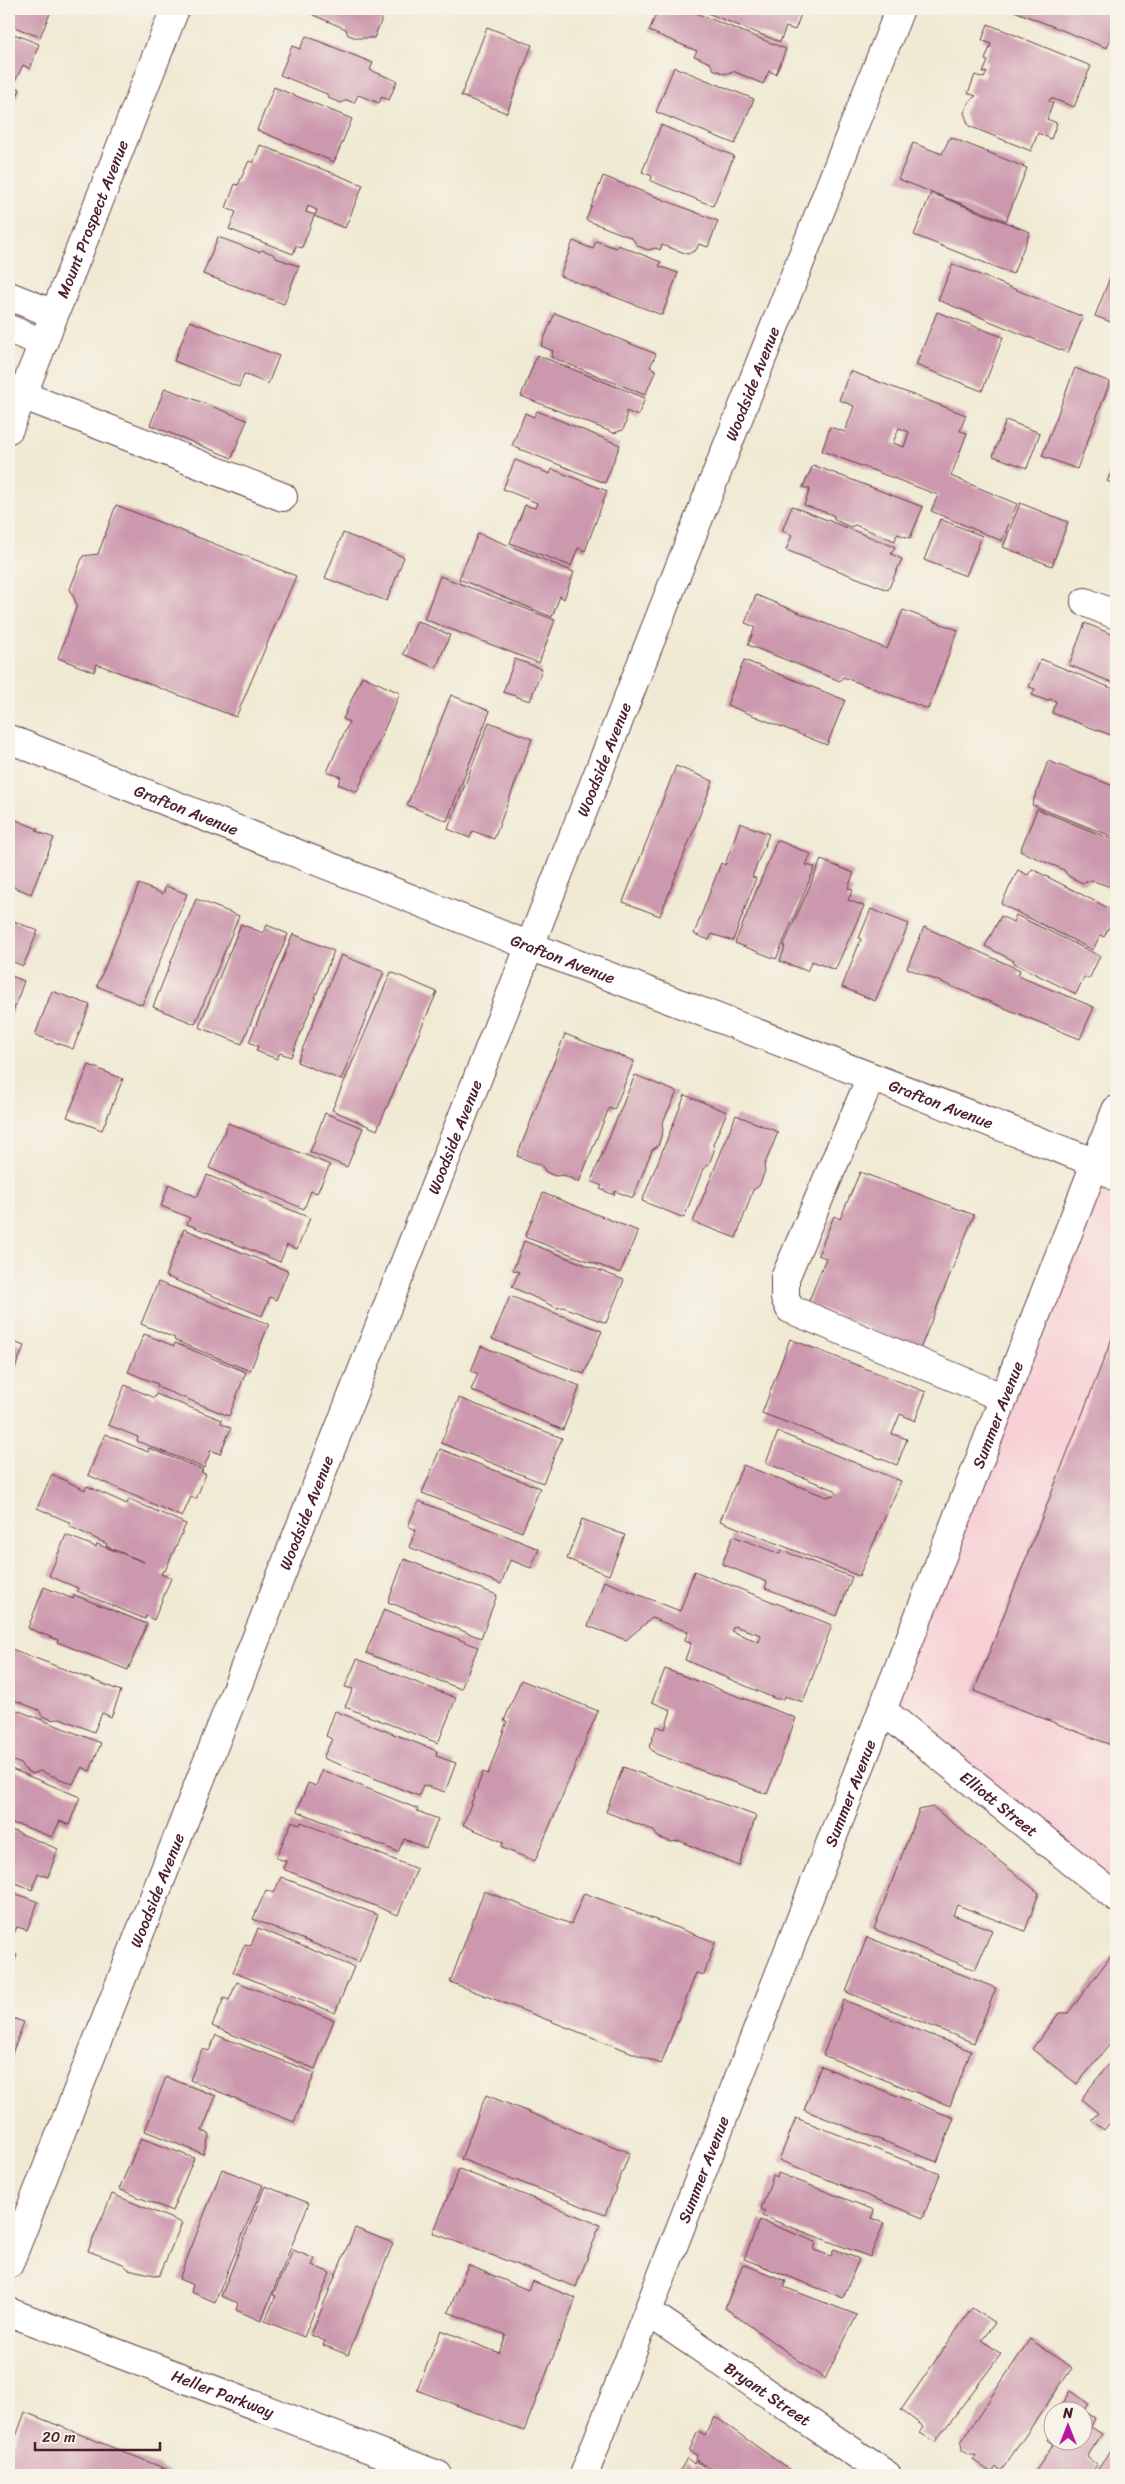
<svg xmlns="http://www.w3.org/2000/svg" width="1125" height="2484" viewBox="0 0 1125 2484" font-family="Sriracha,sans-serif">
	<style>
		.built { fill: #f7cfd5 }
		.building { fill: #cc98ad; fill-rule: evenodd }
		.lines { fill: none; stroke-linecap: round; stroke-linejoin: round }
		.minor-casing { stroke: #633d44; stroke-width: 30 }
		.major-casing { stroke: #633d44; stroke-width: 30 }
		.minor { stroke: #fff; stroke-width: 28 }
		.major { stroke: #fff; stroke-width: 28 }
		.labels { text-anchor: middle; stroke-width: 4; stroke-linejoin: round; paint-order: stroke }
		.street-label { font-size: 16px; fill: #4a1f2b; stroke: #f7f3e8 }
	</style>
	<rect width="100%" height="100%" fill="#f7f3e8"/>
	<filter id="ink" filterUnits="userSpaceOnUse"><feTurbulence type="fractalNoise" baseFrequency=".02" numOctaves="2"/><feDisplacementMap in="SourceGraphic" scale="10" xChannelSelector="R" yChannelSelector="G"/><feConvolveMatrix kernelMatrix="1 2 1 2 8 2 1 2 1" color-interpolation-filters="sRGB"/></filter>
	<filter id="wash" filterUnits="userSpaceOnUse"><feTurbulence type="fractalNoise" baseFrequency=".0096" numOctaves="4" result="noise"/><feDisplacementMap in="SourceGraphic" scale="20" xChannelSelector="R" yChannelSelector="G"/><feGaussianBlur stdDeviation="1.12" result="paint"/><feColorMatrix in="noise" values="0 0 0 0 0 0 0 0 0 0 0 0 0 0 0 0 0 1.4 0 .05"/><feComposite in="paint" operator="in"/></filter>
	<g filter="url(#wash)">
		<rect width="100%" height="100%" fill="#f0ead4"/>
		<!-- built -->
		<path class="built" d="M 1091,1173 L 1116,1190 L 1116,1882 L 887,1699 Z"/>
		<g id="blocks">
			<!-- building -->
			<path class="building" d="M 9,9 L 52,9 L 40,37 L 9,25 Z
				M 316,9 L 386,9 L 374,38 L 357,38 L 348,35 L 346,29 L 313,15 Z
				M 658,9 L 686,9 L 786,49 L 776,74 L 769,71 L 763,84 L 733,71 L 725,74 L 713,69 L 710,63 L 694,56 L 697,51 L 649,31 Z
				M 697,9 L 803,9 L 795,30 L 786,27 L 780,42 Z
				M 1009,9 L 1116,9 L 1116,24 L 1107,48 Z
				M 988,24 L 1091,66 L 1074,107 L 1051,98 L 1049,101 L 1053,103 L 1047,119 L 1057,123 L 1051,139 L 1038,133 L 1031,151 L 969,126 L 964,113 L 970,100 L 976,96 L 968,93 L 975,75 L 984,78 L 987,72 L 983,73 L 988,61 L 985,60 L 991,44 L 982,40 Z
				M 487,27 L 532,45 L 507,113 L 461,96 Z
				M 9,32 L 39,44 L 30,69 L 23,65 L 15,81 L 9,79 Z
				M 306,36 L 373,63 L 370,70 L 397,81 L 389,100 L 382,97 L 379,103 L 358,95 L 354,103 L 347,100 L 341,103 L 328,98 L 327,94 L 280,75 L 292,46 L 300,49 Z
				M 674,67 L 754,99 L 735,144 L 656,112 Z
				M 9,84 L 20,89 L 9,117 Z
				M 274,87 L 352,119 L 334,162 L 257,130 Z
				M 661,125 L 734,156 L 713,206 L 651,181 L 652,176 L 642,172 Z
				M 950,137 L 1027,168 L 1006,221 L 898,179 L 913,143 L 942,154 Z
				M 260,145 L 363,185 L 345,228 L 314,216 L 302,248 L 296,246 L 293,254 L 229,229 L 236,212 L 226,208 L 235,184 L 238,185 L 249,161 L 253,163 ZM 308,206 L 317,210 L 315,215 L 306,212 Z
				M 603,176 L 718,221 L 708,247 L 699,244 L 696,250 L 688,254 L 662,245 L 660,250 L 656,248 L 648,250 L 638,246 L 632,238 L 586,220 Z
				M 931,193 L 1030,232 L 1013,274 L 914,235 Z
				M 218,237 L 259,252 L 262,250 L 273,254 L 276,258 L 299,266 L 284,304 L 203,274 Z
				M 573,241 L 593,249 L 596,241 L 616,248 L 618,245 L 661,262 L 659,266 L 678,273 L 662,315 L 560,276 Z
				M 1116,262 L 1116,324 L 1095,316 Z
				M 953,264 L 1083,317 L 1068,353 L 938,300 Z
				M 937,312 L 1003,337 L 982,391 L 916,365 Z
				M 555,313 L 656,354 L 650,367 L 656,370 L 645,395 L 551,357 L 553,351 L 541,346 Z
				M 190,321 L 279,356 L 268,384 L 244,374 L 239,387 L 174,361 Z
				M 537,355 L 645,398 L 638,416 L 626,411 L 626,422 L 623,430 L 614,433 L 521,396 Z
				M 1075,368 L 1110,382 L 1077,469 L 1042,456 Z
				M 850,371 L 966,415 L 960,431 L 967,433 L 951,476 L 1017,504 L 1002,541 L 931,511 L 938,495 L 822,451 L 830,427 L 845,432 L 854,406 L 839,400 ZM 899,428 L 909,432 L 904,447 L 893,443 Z
				M 165,388 L 247,420 L 232,458 L 150,425 Z
				M 537,411 L 620,445 L 605,483 L 512,446 L 525,413 L 534,417 Z
				M 1006,420 L 1040,433 L 1027,468 L 993,456 Z
				M 515,460 L 550,474 L 552,469 L 607,491 L 585,551 L 578,548 L 571,566 L 510,543 L 525,505 L 535,508 L 537,503 L 503,489 Z
				M 1116,462 L 1116,485 L 1107,481 Z
				M 813,465 L 923,507 L 910,538 L 897,534 L 895,541 L 855,525 L 850,527 L 835,520 L 833,515 L 804,505 L 810,489 L 803,487 Z
				M 1020,503 L 1068,522 L 1052,566 L 1003,547 Z
				M 116,505 L 296,576 L 236,717 L 97,664 L 94,672 L 58,658 L 77,605 L 70,589 L 83,556 L 98,554 Z
				M 792,506 L 895,547 L 891,554 L 902,559 L 888,590 L 786,550 L 792,535 L 782,531 Z
				M 940,519 L 982,536 L 966,576 L 924,560 Z
				M 343,533 L 404,557 L 387,601 L 325,578 Z
				M 478,533 L 574,572 L 564,599 L 560,596 L 552,617 L 459,579 Z
				M 440,576 L 555,620 L 539,663 L 424,619 Z
				M 756,595 L 887,649 L 903,610 L 958,630 L 928,709 L 843,677 L 840,681 L 748,645 L 755,627 L 745,623 Z
				M 417,621 L 450,635 L 436,668 L 403,654 Z
				M 1085,623 L 1116,636 L 1116,684 L 1069,665 Z
				M 515,659 L 542,669 L 530,701 L 503,692 Z
				M 1041,659 L 1116,690 L 1116,737 L 1052,713 L 1056,701 L 1049,699 L 1048,701 L 1032,695 L 1035,689 L 1029,687 Z
				M 744,660 L 845,700 L 827,745 L 727,705 Z
				M 362,676 L 400,693 L 357,792 L 338,784 L 341,777 L 327,772 L 349,722 L 343,719 Z
				M 451,695 L 490,711 L 447,821 L 407,805 Z
				M 489,722 L 532,739 L 494,839 L 473,831 L 470,838 L 448,829 Z
				M 1048,761 L 1116,787 L 1116,838 L 1032,805 Z
				M 676,766 L 713,781 L 660,916 L 623,902 Z
				M 1037,809 L 1116,841 L 1116,889 L 1091,880 L 1083,883 L 1068,876 L 1064,870 L 1020,851 Z
				M 9,817 L 38,829 L 36,831 L 54,838 L 31,894 L 9,885 Z
				M 740,823 L 769,834 L 752,877 L 756,878 L 733,941 L 712,934 L 709,940 L 694,934 L 721,863 L 725,865 Z
				M 777,840 L 811,854 L 806,865 L 815,867 L 776,959 L 735,943 Z
				M 821,860 L 854,873 L 848,888 L 853,890 L 848,900 L 864,906 L 835,970 L 812,961 L 807,971 L 780,961 L 785,947 L 783,947 Z
				M 1032,869 L 1116,912 L 1104,937 L 1100,935 L 1093,950 L 1001,904 L 1018,870 L 1028,875 Z
				M 139,884 L 163,894 L 166,886 L 187,894 L 142,1005 L 97,986 Z
				M 196,899 L 239,916 L 195,1024 L 153,1007 Z
				M 871,909 L 909,924 L 875,1001 L 842,987 L 861,939 L 859,938 Z
				M 1016,915 L 1100,956 L 1089,979 L 1084,977 L 1076,994 L 1013,963 L 1014,961 L 985,946 L 1001,916 L 1013,922 Z
				M 9,919 L 38,931 L 23,966 L 9,960 Z
				M 241,924 L 263,933 L 267,925 L 288,934 L 242,1044 L 199,1027 Z
				M 924,927 L 1020,970 L 1018,976 L 1094,1007 L 1080,1039 L 907,968 Z
				M 293,934 L 334,951 L 291,1057 L 280,1053 L 277,1059 L 256,1051 L 258,1046 L 249,1042 Z
				M 341,955 L 384,972 L 341,1080 L 297,1062 Z
				M 391,972 L 437,992 L 377,1130 L 332,1110 Z
				M 9,975 L 24,981 L 9,1023 Z
				M 52,991 L 90,1005 L 73,1049 L 35,1035 Z
				M 565,1034 L 634,1061 L 614,1110 L 609,1108 L 579,1182 L 564,1175 L 555,1176 L 546,1172 L 542,1166 L 517,1156 Z
				M 89,1065 L 123,1079 L 102,1130 L 67,1117 Z
				M 635,1075 L 677,1092 L 662,1124 L 663,1130 L 658,1146 L 652,1150 L 633,1198 L 615,1191 L 614,1195 L 600,1189 L 602,1186 L 591,1181 Z
				M 685,1095 L 727,1112 L 713,1144 L 714,1151 L 709,1164 L 703,1169 L 684,1218 L 642,1201 Z
				M 325,1113 L 363,1128 L 347,1167 L 310,1152 Z
				M 736,1115 L 778,1132 L 764,1166 L 765,1171 L 759,1186 L 753,1190 L 736,1238 L 693,1222 Z
				M 228,1123 L 330,1165 L 317,1193 L 311,1191 L 304,1209 L 209,1168 Z
				M 860,1172 L 974,1215 L 920,1349 L 808,1303 L 826,1258 L 818,1255 L 834,1216 L 840,1219 Z
				M 207,1175 L 310,1218 L 297,1249 L 287,1245 L 280,1262 L 187,1224 L 190,1218 L 161,1206 L 169,1184 L 197,1197 Z
				M 543,1193 L 638,1231 L 620,1273 L 525,1237 Z
				M 184,1229 L 288,1271 L 276,1300 L 270,1297 L 262,1316 L 165,1276 Z
				M 524,1241 L 624,1280 L 606,1323 L 563,1307 L 557,1308 L 512,1287 L 519,1272 L 513,1270 Z
				M 158,1282 L 269,1324 L 250,1371 L 174,1340 L 175,1338 L 141,1324 Z
				M 510,1296 L 602,1331 L 584,1374 L 492,1339 Z
				M 1116,1328 L 1116,1747 L 974,1691 Z
				M 144,1334 L 174,1346 L 175,1343 L 246,1372 L 229,1416 L 157,1387 L 158,1384 L 128,1372 Z
				M 790,1339 L 926,1392 L 915,1421 L 900,1414 L 892,1434 L 907,1439 L 897,1465 L 762,1413 Z
				M 9,1340 L 24,1346 L 9,1383 Z
				M 481,1346 L 580,1386 L 563,1430 L 471,1390 L 478,1374 L 471,1371 Z
				M 125,1385 L 154,1398 L 156,1394 L 222,1420 L 221,1423 L 231,1428 L 220,1454 L 211,1450 L 204,1468 L 137,1441 L 138,1437 L 108,1425 Z
				M 459,1398 L 562,1438 L 543,1483 L 441,1443 Z
				M 778,1432 L 901,1481 L 859,1576 L 720,1521 L 743,1465 L 827,1497 L 836,1494 L 835,1490 L 766,1463 Z
				M 105,1434 L 148,1452 L 149,1448 L 203,1470 L 201,1472 L 206,1474 L 196,1499 L 191,1497 L 182,1517 L 88,1475 Z
				M 440,1449 L 540,1488 L 522,1532 L 422,1493 Z
				M 52,1474 L 85,1490 L 87,1486 L 127,1504 L 129,1499 L 186,1524 L 165,1571 L 163,1570 L 161,1574 L 171,1578 L 154,1620 L 146,1616 L 145,1619 L 77,1591 L 78,1588 L 49,1576 L 66,1535 L 96,1547 L 97,1544 L 144,1562 L 106,1546 L 107,1544 L 69,1526 L 71,1523 L 37,1508 Z
				M 419,1501 L 539,1549 L 531,1568 L 510,1560 L 501,1584 L 409,1547 L 416,1530 L 408,1526 Z
				M 582,1519 L 625,1535 L 609,1575 L 567,1559 Z
				M 733,1536 L 780,1554 L 781,1550 L 852,1577 L 837,1616 L 765,1588 L 767,1582 L 722,1564 Z
				M 404,1559 L 497,1595 L 481,1638 L 388,1602 Z
				M 694,1571 L 832,1625 L 803,1702 L 784,1696 L 783,1699 L 776,1699 L 685,1660 L 691,1643 L 684,1641 L 688,1632 L 652,1618 L 626,1640 L 588,1626 L 604,1581 L 680,1611 ZM 734,1626 L 761,1635 L 759,1642 L 731,1631 Z
				M 44,1587 L 73,1599 L 74,1595 L 147,1624 L 128,1670 L 57,1642 L 58,1640 L 28,1628 Z
				M 384,1609 L 478,1647 L 461,1689 L 366,1653 Z
				M 9,1648 L 121,1691 L 111,1717 L 102,1713 L 94,1732 L 60,1718 L 54,1720 L 42,1716 L 39,1710 L 9,1698 Z
				M 357,1659 L 456,1698 L 438,1743 L 345,1707 L 353,1689 L 345,1687 Z
				M 665,1669 L 796,1718 L 767,1794 L 656,1754 L 649,1747 L 657,1726 L 665,1729 L 671,1710 L 652,1702 Z
				M 521,1680 L 598,1711 L 535,1861 L 502,1848 L 503,1842 L 463,1825 L 483,1772 L 488,1774 L 507,1721 L 504,1721 Z
				M 9,1707 L 101,1743 L 90,1771 L 82,1767 L 73,1784 L 40,1771 L 33,1774 L 24,1769 L 21,1764 L 9,1759 Z
				M 335,1711 L 437,1751 L 436,1756 L 456,1763 L 445,1792 L 423,1785 L 419,1796 L 323,1758 L 332,1739 L 326,1736 Z
				M 623,1767 L 756,1816 L 739,1866 L 680,1841 L 671,1842 L 658,1837 L 653,1830 L 606,1812 Z
				M 9,1768 L 80,1797 L 69,1825 L 60,1821 L 52,1837 L 20,1825 L 9,1824 Z
				M 322,1770 L 418,1809 L 417,1811 L 438,1819 L 426,1848 L 404,1839 L 398,1852 L 297,1811 L 308,1783 L 316,1786 Z
				M 933,1807 L 1039,1893 L 1025,1931 L 957,1905 L 953,1915 L 992,1930 L 975,1970 L 874,1929 L 919,1810 Z
				M 292,1821 L 300,1825 L 301,1822 L 417,1869 L 398,1915 L 283,1869 L 286,1861 L 276,1858 Z
				M 9,1829 L 58,1849 L 48,1877 L 38,1873 L 32,1890 L 9,1880 Z
				M 281,1877 L 378,1915 L 359,1962 L 253,1919 L 266,1890 L 274,1893 Z
				M 9,1891 L 38,1902 L 27,1930 L 17,1927 L 10,1942 Z
				M 484,1891 L 571,1924 L 584,1893 L 715,1942 L 704,1975 L 696,1973 L 661,2064 L 450,1982 Z
				M 258,1928 L 354,1967 L 335,2013 L 233,1972 L 245,1944 L 251,1946 Z
				M 867,1937 L 996,1988 L 974,2043 L 846,1992 Z
				M 9,1952 L 17,1955 L 9,1974 Z
				M 1114,1952 L 1116,1954 L 1116,2037 L 1077,2084 L 1032,2049 L 1059,2013 L 1068,2013 Z
				M 237,1982 L 334,2020 L 315,2069 L 212,2026 L 224,1998 L 229,2000 Z
				M 844,2000 L 971,2051 L 950,2106 L 823,2055 Z
				M 9,2017 L 24,2022 L 10,2059 L 9,2058 Z
				M 216,2035 L 315,2073 L 294,2122 L 190,2080 L 202,2049 L 209,2051 Z
				M 1116,2055 L 1116,2115 L 1104,2130 L 1091,2120 L 1098,2113 L 1081,2099 Z
				M 821,2066 L 954,2118 L 937,2162 L 804,2110 Z
				M 166,2077 L 216,2096 L 202,2131 L 210,2134 L 203,2154 L 145,2131 Z
				M 486,2095 L 630,2153 L 605,2215 L 461,2159 Z
				M 796,2118 L 940,2174 L 923,2218 L 779,2160 Z
				M 141,2138 L 194,2158 L 172,2211 L 119,2189 Z
				M 222,2169 L 263,2185 L 215,2302 L 191,2292 L 193,2285 L 179,2279 Z
				M 459,2169 L 600,2225 L 576,2287 L 433,2233 Z
				M 778,2173 L 874,2210 L 872,2218 L 884,2223 L 870,2257 L 762,2216 L 765,2211 L 761,2209 L 773,2176 L 777,2178 Z
				M 265,2186 L 309,2203 L 261,2321 L 236,2310 L 238,2303 L 221,2296 Z
				M 112,2194 L 182,2223 L 159,2276 L 128,2269 L 123,2264 L 88,2251 Z
				M 760,2220 L 816,2242 L 814,2250 L 831,2256 L 834,2249 L 859,2259 L 843,2298 L 744,2259 Z
				M 355,2228 L 393,2243 L 348,2355 L 323,2345 L 325,2341 L 311,2335 Z
				M 293,2250 L 315,2259 L 312,2265 L 330,2273 L 304,2337 L 265,2321 L 276,2296 L 273,2295 Z
				M 743,2264 L 786,2281 L 784,2287 L 857,2315 L 825,2379 L 725,2308 Z
				M 468,2265 L 528,2290 L 532,2281 L 576,2298 L 524,2431 L 417,2390 L 441,2330 L 499,2353 L 506,2335 L 448,2312 Z
				M 972,2308 L 995,2323 L 982,2340 L 1001,2354 L 935,2442 L 920,2433 L 924,2427 L 901,2410 Z
				M 1030,2339 L 1072,2368 L 1001,2471 L 996,2467 L 992,2473 L 973,2460 L 976,2455 L 969,2455 L 962,2450 L 961,2442 Z
				M 1070,2391 L 1089,2404 L 1084,2411 L 1095,2418 L 1091,2427 L 1102,2434 L 1087,2457 L 1097,2465 L 1090,2475 L 1033,2475 L 1054,2444 L 1048,2440 L 1052,2432 L 1052,2442 L 1082,2442 L 1082,2412 L 1056,2412 Z
				M 25,2412 L 171,2471 L 170,2475 L 9,2475 L 9,2456 Z
				M 714,2416 L 797,2475 L 720,2475 L 696,2459 L 697,2455 L 689,2451 L 698,2431 L 705,2436 Z
				M 1116,2443 L 1116,2475 L 1094,2475 Z
				M 687,2458 L 694,2464 L 696,2461 L 717,2475 L 678,2475 Z"/>
		</g>
	</g>
	<g filter="url(#ink)">
		<use href="#blocks" fill-opacity="0" stroke="#633d44" stroke-width="1"/>
		<g class="lines">
			<!-- minor casing -->
			<g class="minor-casing">
				<g id="minor">
					<path d="M 9,296 L 54,314"/>
					<path d="M 9,329 L 43,343"/>
					<path d="M 22,395 L 283,497"/>
					<path d="M 1085,602 L 1116,615"/>
					<path id="s1" d="M 9,739 L 530,946 L 1096,1163 L 1116,1177"/>
					<path d="M 871,1077 L 785,1278 L 785,1298 L 790,1309 L 1004,1398"/>
					<path id="s2" d="M 882,1710 L 1116,1897"/>
					<path id="s3" d="M 9,2264 L 900,9"/>
					<path id="s4" d="M 9,2312 L 438,2475"/>
					<path id="s5" d="M 648,2312 L 887,2475"/>
					<path id="s6" d="M 584,2475 L 1116,1110"/>
				</g>
			</g>
			<!-- major casing -->
			<g class="major-casing">
				<g id="major">
					<path id="s7" d="M 9,429 L 175,9"/>
				</g>
			</g>
			<!-- minor -->
			<use href="#minor" class="minor"/>
			<!-- major -->
			<use href="#major" class="major"/>
		</g>
	</g>
	<g class="labels">
		<!-- street labels -->
		<g class="street-label">
			<text dy="6" stroke="none"><textPath href="#s7" startOffset="226">Mount Prospect Avenue</textPath></text>
			<text dy="6" stroke="none"><textPath href="#s3" startOffset="2022">Woodside Avenue</textPath></text>
			<text dy="6" stroke="none"><textPath href="#s3" startOffset="1618">Woodside Avenue</textPath></text>
			<text dy="6" stroke="none"><textPath href="#s1" startOffset="191">Grafton Avenue</textPath></text>
			<text dy="6" stroke="none"><textPath href="#s1" startOffset="596">Grafton Avenue</textPath></text>
			<text dy="6" stroke="none"><textPath href="#s1" startOffset="1001">Grafton Avenue</textPath></text>
			<text dy="6" stroke="none"><textPath href="#s3" startOffset="1212">Woodside Avenue</textPath></text>
			<text dy="6" stroke="none"><textPath href="#s6" startOffset="1138">Summer Avenue</textPath></text>
			<text dy="6" stroke="none"><textPath href="#s3" startOffset="808">Woodside Avenue</textPath></text>
			<text dy="6" stroke="none"><textPath href="#s6" startOffset="732">Summer Avenue</textPath></text>
			<text dy="6" stroke="none"><textPath href="#s2" startOffset="150">Elliott Street</textPath></text>
			<text dy="6" stroke="none"><textPath href="#s3" startOffset="402">Woodside Avenue</textPath></text>
			<text dy="6" stroke="none"><textPath href="#s6" startOffset="328">Summer Avenue</textPath></text>
			<text dy="6" stroke="none"><textPath href="#s4" startOffset="229">Heller Parkway</textPath></text>
			<text dy="6" stroke="none"><textPath href="#s5" startOffset="145">Bryant Street</textPath></text>
		</g>
	</g>
	<!-- margin -->
	<rect width="1125" height="2484" fill="none" stroke="#f7f3e8" stroke-width="30"/>
	<!-- north arrow -->
	<g transform="translate(1068 2426)"><circle r="24" fill="#f7f3e8" stroke="#b29e9c"/>
	<path d="M0-4L9 19L0 12L-9 19Z" fill="#b5179e"/>
	<text y="-8" font-size="14" font-weight="bold" text-anchor="middle" fill="#4a1f2b">N</text>
	</g>
	<!-- scale -->
	<path d="M35 2442v8h125v-8" fill="none" stroke="#4a1f2b" stroke-width="2.5"/>
	<text x="42" y="2442" font-size="15" fill="#4a1f2b" stroke="#f7f3e8" stroke-width="4" paint-order="stroke">20 m</text>
</svg>
